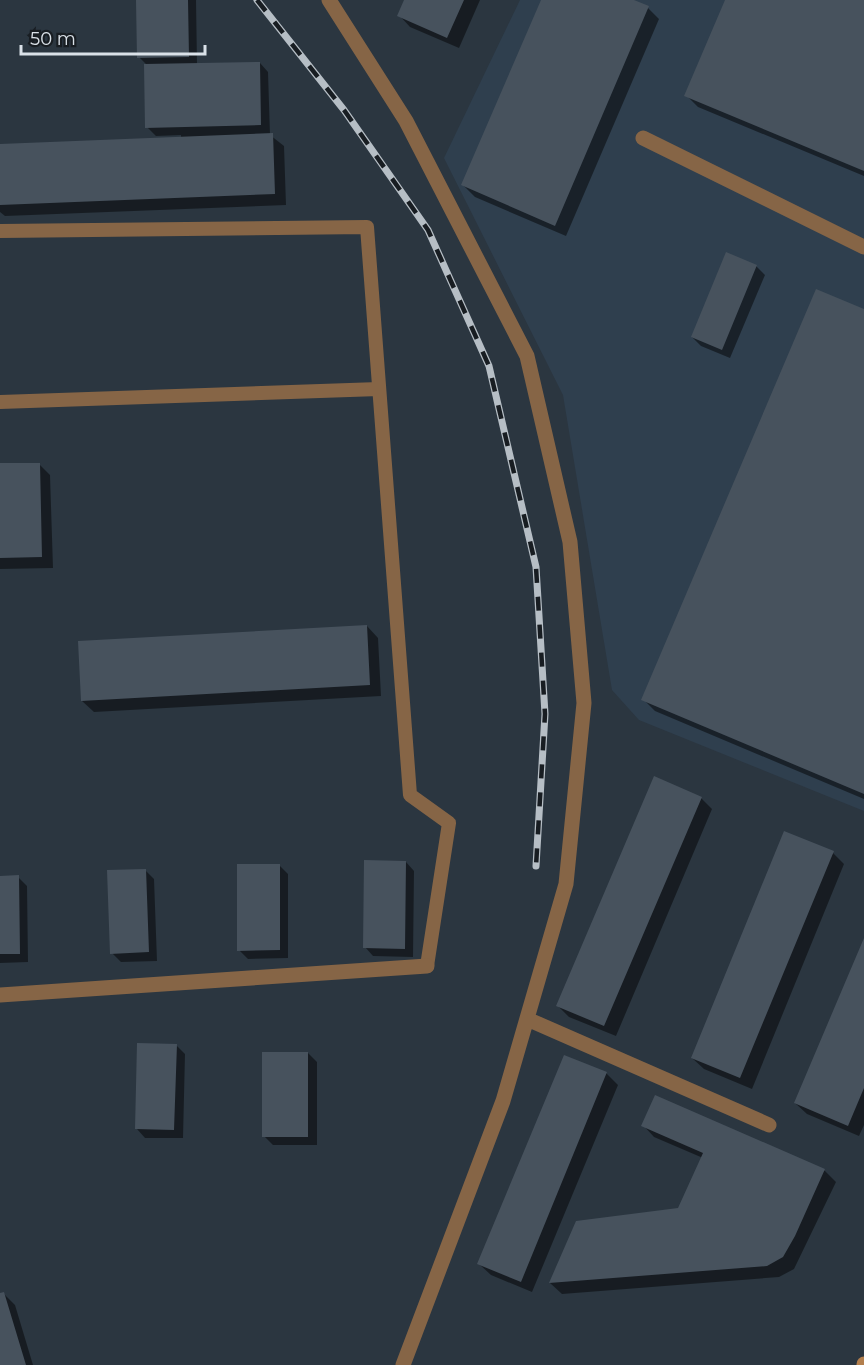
<svg xmlns="http://www.w3.org/2000/svg" width="864" height="1365" viewBox="0 0 864 1365" font-family="Montserrat,sans-serif">
	<style>
		.built { fill: #2f3f4e }
		.shadow { fill: #0007 }
		.building { fill: #47525d }
		.lines { fill: none; stroke-linecap: round; stroke-linejoin: round }
		.lane { stroke: #866546; stroke-width: 14 }
		.street { stroke: #866546; stroke-width: 15 }
		.secondary { stroke: #b37f4d; stroke-width: 15 }
		.rail-casing { stroke: #b6bec5; stroke-width: 7 }
		.rail { stroke: #181d22; stroke-width: 4.5; stroke-dasharray: 14; stroke-linecap: butt }
	</style>
	<rect width="100%" height="100%" fill="#2b3640"/>
	<!-- built -->
	<path class="built" d="M 520,0 L 864,0 L 864,811 L 639,720 L 612,690 L 563,395 L 444,158 Z"/>
	<!-- shadow -->
	<path class="shadow" d="M 137,0 L 196,0 L 197,64 L 260,63 L 268,72 L 270,135 L 284,146 L 286,205 L 5,216 L 0,212 L 0,145 L 181,138 L 181,135 L 156,136 L 147,127 L 146,64 L 139,57 Z
		M 405,0 L 480,0 L 459,48 L 410,27 L 399,15 Z
		M 543,0 L 630,0 L 648,8 L 659,19 L 566,236 L 475,197 L 463,185 Z
		M 726,0 L 864,0 L 864,176 L 698,107 L 686,95 Z
		M 756,266 L 765,275 L 730,358 L 701,346 L 692,337 Z
		M 864,311 L 864,799 L 655,711 L 643,699 Z
		M 39,464 L 50,475 L 53,568 L 0,569 L 0,465 Z
		M 367,626 L 378,638 L 381,696 L 94,712 L 82,701 Z
		M 701,798 L 712,809 L 616,1036 L 569,1017 L 558,1006 Z
		M 833,853 L 844,864 L 752,1089 L 704,1069 L 692,1058 Z
		M 406,862 L 414,871 L 413,957 L 373,956 L 365,947 Z
		M 279,865 L 288,874 L 288,958 L 248,959 L 239,950 Z
		M 145,870 L 154,879 L 157,961 L 121,962 L 112,953 Z
		M 0,877 L 18,877 L 27,886 L 28,962 L 0,963 Z
		M 864,942 L 864,1125 L 859,1136 L 807,1114 L 795,1103 Z
		M 176,1045 L 185,1054 L 183,1138 L 145,1138 L 137,1129 Z
		M 308,1053 L 317,1062 L 317,1145 L 273,1145 L 264,1136 Z
		M 606,1073 L 618,1085 L 532,1292 L 491,1275 L 479,1264 Z
		M 655,1097 L 825,1171 L 836,1182 L 794,1269 L 779,1277 L 562,1294 L 550,1283 L 577,1222 L 679,1209 L 703,1158 L 654,1137 L 643,1125 Z
		M 3,1293 L 15,1305 L 33,1365 L 0,1365 L 0,1294 Z"/>
	<!-- building -->
	<path class="building" d="M 136,0 L 188,0 L 189,57 L 137,58 Z
		M 404,0 L 464,0 L 447,38 L 397,16 Z
		M 541,0 L 634,0 L 649,6 L 555,226 L 461,185 Z
		M 725,0 L 864,0 L 864,171 L 684,96 Z
		M 260,62 L 261,125 L 145,128 L 144,64 Z
		M 273,133 L 275,194 L 0,205 L 0,144 Z
		M 726,252 L 757,265 L 722,350 L 691,337 Z
		M 816,289 L 864,309 L 864,794 L 641,700 Z
		M 0,463 L 40,463 L 42,557 L 0,558 Z
		M 367,625 L 370,685 L 81,701 L 78,641 Z
		M 654,776 L 702,797 L 604,1026 L 556,1006 Z
		M 784,831 L 834,851 L 740,1078 L 691,1058 Z
		M 364,860 L 406,861 L 405,949 L 363,948 Z
		M 237,864 L 280,864 L 280,950 L 237,951 Z
		M 146,869 L 149,952 L 110,954 L 107,870 Z
		M 19,875 L 20,954 L 0,954 L 0,876 Z
		M 864,938 L 864,1088 L 848,1126 L 794,1103 Z
		M 137,1043 L 177,1044 L 174,1130 L 135,1129 Z
		M 262,1052 L 308,1052 L 308,1137 L 262,1137 Z
		M 564,1055 L 607,1072 L 521,1282 L 477,1264 Z
		M 655,1095 L 825,1169 L 795,1236 L 783,1257 L 767,1266 L 549,1283 L 576,1221 L 678,1208 L 703,1153 L 641,1126 Z
		M 4,1292 L 26,1365 L 0,1365 L 0,1293 Z"/>
	<g class="lines">
		<!-- lane -->
		<path class="lane" d="M 0,231 L 367,227 L 410,795 L 449,823 L 427,966
			M 0,402 L 379,389"/>
		<!-- street -->
		<path class="street" d="M 329,0 L 406,121 L 527,356 L 570,542 L 584,703 L 566,884 L 503,1101 L 403,1365
			M 643,138 L 864,247
			M 0,995 L 427,966
			M 527,1019 L 769,1125"/>
		<!-- secondary -->
		<path class="secondary" d="M 864,1365 L 864,1364"/>
		<!-- rail casing -->
		<g class="rail-casing">
			<path id="rail" d="M 257,0 L 344,110 L 428,230 L 489,366 L 536,567 L 545,714 L 536,866"/>
		</g>
		<!-- rail -->
		<use href="#rail" class="rail"/>
	</g>
	<!-- scale -->
	<path d="M21 45v9h184v-9" fill="none" stroke="#dae1e8" stroke-width="3"/>
	<text x="30" y="45" font-size="18" fill="#dae1e8" stroke="#181d22" stroke-width="4.5" paint-order="stroke">50 m</text>
</svg>
